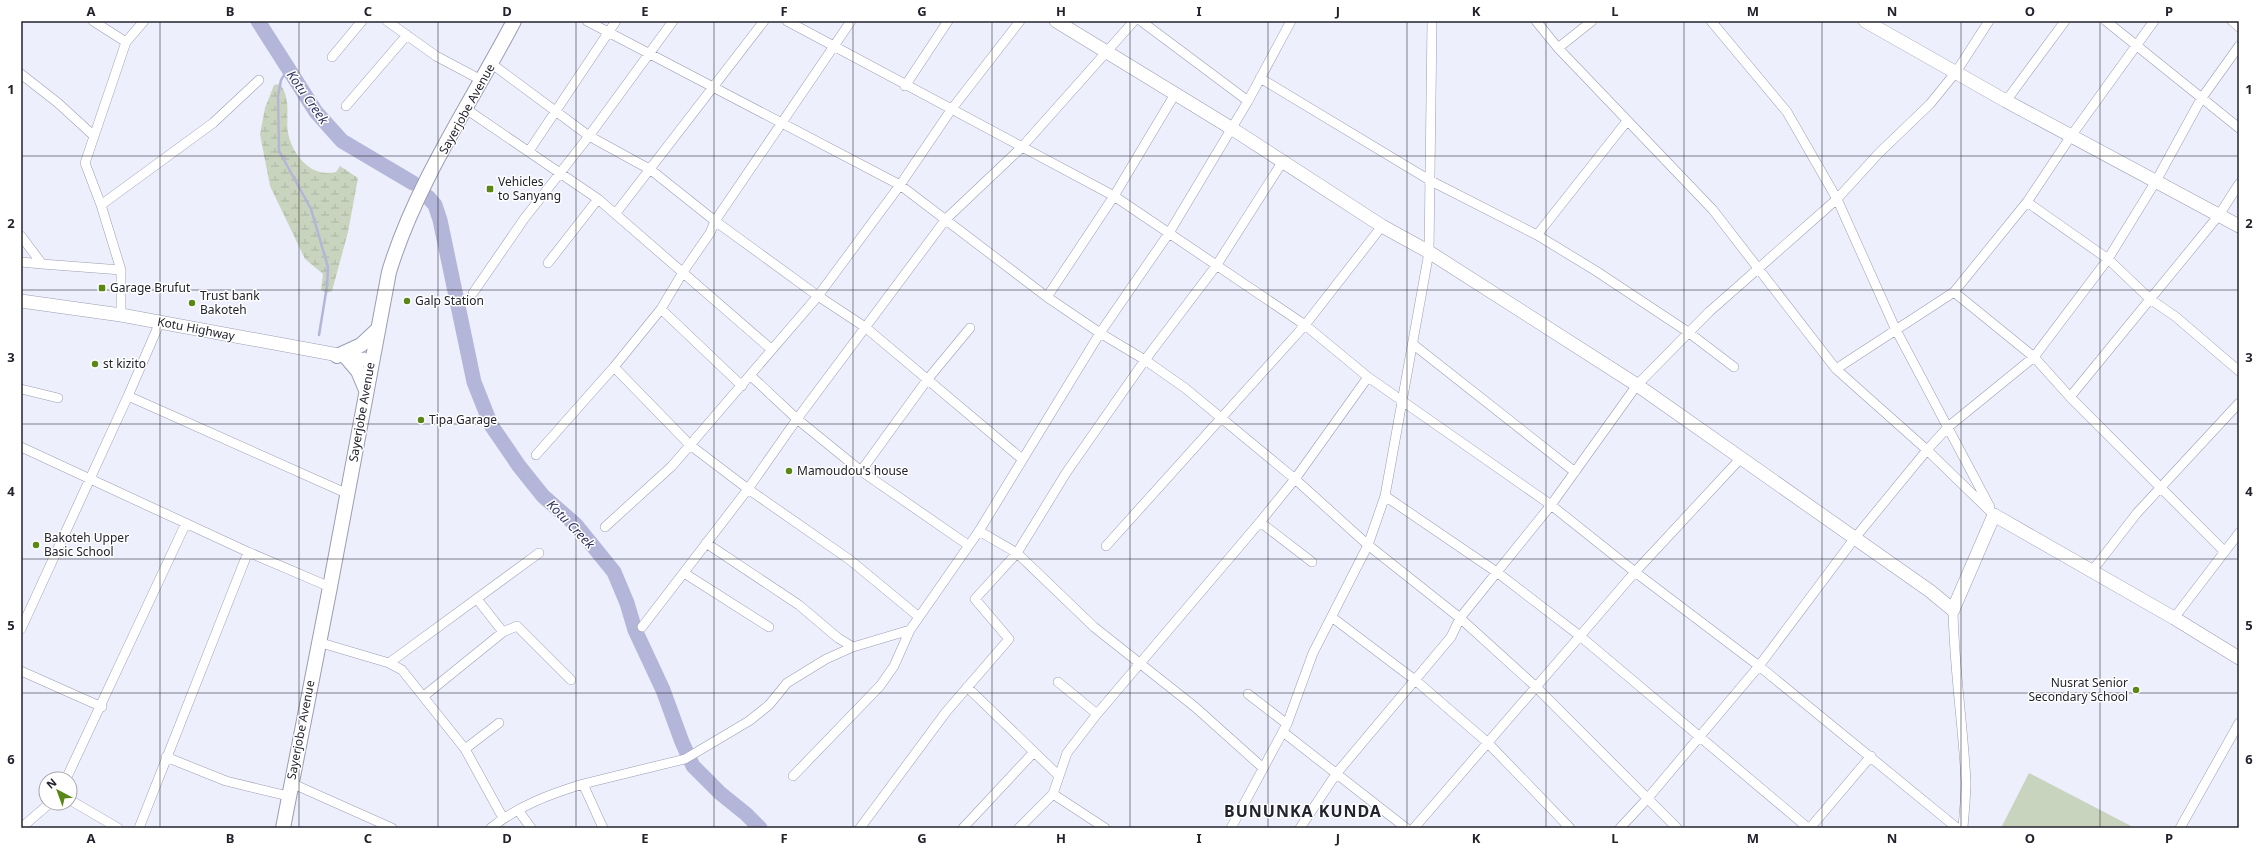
<svg xmlns="http://www.w3.org/2000/svg" width="2260" height="849" viewBox="0 0 2260 849" font-family="'Noto Sans',sans-serif">
	<style>
		.wetland { fill: url(#wetland-marsh) }
		.green { fill: #c9d4bf }
		.lines { fill: none; stroke-linecap: round; stroke-linejoin: round }
		.stream { stroke: #b3b6d8; stroke-width: 2.5 }
		.river { stroke: #b3b6d8; stroke-width: 15 }
		.street-casing { stroke: #9b9db3; stroke-width: 10 }
		.secondary-casing { stroke: #9b9db3; stroke-width: 14 }
		.primary-casing { stroke: #9b9db3; stroke-width: 16 }
		.street { stroke: #fff; stroke-width: 9 }
		.secondary { stroke: #fff; stroke-width: 13 }
		.primary { stroke: #fff; stroke-width: 14 }
		.grid { fill: none; stroke: #22232c; stroke-width: 1; stroke-opacity: 0.55 }
		.poi-dot { fill: #5b8716; stroke: #fff; stroke-width: 1.5 }
		.labels { text-anchor: middle; stroke-width: 3; stroke-linejoin: round; paint-order: stroke }
		.street-label { font-size: 12px; fill: #22232c; stroke: #fff }
		.poi-label { font-size: 12px; fill: #22232c; stroke: #fff; text-anchor: start }
		.water-label { font-size: 13px; font-style: italic; fill: #323360; stroke: #fff }
		.district-label { font-size: 16px; font-weight: bold; letter-spacing: 1px; fill: #22232c; stroke: #fff }
		.neatline { fill: none; stroke: #22232c; stroke-width: 1.5 }
		.grid-label { font-size: 13px; text-anchor: middle; font-weight: bold; fill: #22232c }
	</style>
	<defs>
		<pattern id="wetland-marsh" width="20" height="14" patternUnits="userSpaceOnUse"><rect width="20" height="14" fill="#c9d4bf"/><path d="M1 5h8M5 5V1M11 12h8M15 12V8" fill="none" stroke="#acb6a4"/></pattern>
	</defs>
	<rect width="100%" height="100%" fill="#edeffd"/>
	<!-- wetland -->
	<path class="wetland" d="M 280,84 C 293,102 284,119 289,137 C 295,158 313,178 336,172 L 340,166 L 358,178 L 348,232 L 332,291 L 326,293 L 321,290 L 323,274 L 305,259 L 270,186 L 260,134 L 265,108 L 274,85 Z"/>
	<!-- green -->
	<path class="green" d="M 2029,773 L 2131,826 L 2130,828 L 2001,828 Z"/>
	<g class="lines">
		<!-- stream -->
		<path class="stream" d="M 288,69 L 281,80 L 278,96 L 279,151 L 311,209 L 328,267 L 327,286 L 319,335"/>
		<!-- river -->
		<path class="river" d="M 258,21 L 316,112 L 342,141 L 413,183
			M 428,197 L 435,205 L 440,220 L 474,382 L 491,425 L 519,466 L 543,496 L 576,525 L 614,572 L 627,603 L 635,630 L 663,690 L 682,742 L 693,766 L 720,793 L 746,814 L 760,828"/>
		<!-- street casing -->
		<g class="street-casing">
			<path id="street" d="M 93,21 L 126,42
				M 387,21 L 436,56 L 483,81
				M 587,21 L 900,185 L 1047,297 L 1100,333 L 1145,360 L 1185,388 L 1295,479 L 1368,545 L 1460,618 L 1535,686 L 1677,828
				M 787,21 L 1114,196 L 1305,325 L 1368,377 L 1551,505 L 1635,572 L 1759,666 L 1957,828
				M 1141,21 L 1248,101
				M 1536,21 L 1558,48 L 1713,210 L 1836,369 L 1927,450 L 1994,515
				M 1711,21 L 1787,112 L 1837,199 L 1895,328 L 1990,507
				M 2106,21 L 2239,128
				M 2232,21 L 2239,27
				M 1558,48 L 1592,21
				M 332,57 L 362,21
				M 492,64 L 589,136 L 651,170 L 715,221 L 818,296 L 865,327 L 1022,459
				M 21,74 L 58,103 L 94,136
				M 1260,78 L 1431,181 L 1537,235 L 1596,271 L 1688,332 L 1734,367
				M 905,86 L 948,21
				M 2006,101 L 2065,21
				M 346,106 L 407,35
				M 466,109 L 598,199 L 771,349
				M 529,151 L 616,21
				M 2027,202 L 2108,259 L 2150,299 L 2176,317 L 2239,371
				M 101,205 L 213,123 L 259,80
				M 616,213 L 764,21
				M 1537,235 L 1627,121
				M 21,236 L 42,264 L 121,270 L 121,315
				M 21,262 L 42,264
				M 548,263 L 598,199
				M 121,270 L 101,205 L 85,163 L 126,42 L 144,21
				M 1954,292 L 2034,357 L 2070,397 L 2224,551
				M 473,293 L 524,219 L 589,136 L 673,21
				M 1047,297 L 1114,196 L 1175,94
				M 661,309 L 742,386
				M 1414,345 L 1575,472
				M 614,367 L 690,445 L 748,489 L 850,560 L 919,617
				M 1836,369 L 1954,292 L 2027,202 L 2071,136 L 2154,21
				M 751,376 L 797,419 L 861,471 L 968,545
				M 21,389 L 58,398
				M 128,396 L 348,494
				M 2070,397 L 2219,215 L 2239,184
				M 21,447 L 248,552 L 330,587
				M 536,455 L 614,367 L 661,309 L 683,272 L 710,233 L 715,221 L 851,21
				M 1740,459 L 1635,572 L 1580,636 L 1808,828
				M 861,471 L 927,380 L 970,328
				M 1385,496 L 1498,573 L 1580,636 L 1414,828
				M 1260,522 L 1312,562
				M 605,527 L 672,466 L 818,296 L 900,185 L 951,110 L 1020,21
				M 979,531 L 1017,553 L 1094,627 L 1195,707 L 1262,767
				M 706,543 L 799,605 L 838,638 L 853,647
				M 1106,546 L 1305,325 L 1382,226
				M 2092,571 L 2137,513 L 2239,403
				M 684,573 L 769,627
				M 477,599 L 503,632
				M 1953,610 C 1954,668 1963,724 1966,782 C 1966,797 1964,813 1963,828
				M 1333,618 L 1415,680 L 1487,742 L 1570,828
				M 2174,618 L 2239,533
				M 642,627 L 748,489 L 797,419 L 946,219 L 1021,148 L 1134,21
				M 21,629 L 128,396 L 160,322
				M 318,642 L 389,663 L 402,670 L 465,749 L 503,818
				M 389,663 L 539,553
				M 21,671 L 102,707
				M 1058,682 L 1097,714
				M 967,687 L 1058,775
				M 1248,694 L 1287,724
				M 424,696 L 503,632 L 517,626 L 571,680
				M 1283,732 L 1406,828
				M 465,749 L 499,723
				M 166,757 L 226,781 L 288,796
				M 793,776 L 880,686 L 894,666 L 910,630 L 979,531 L 1100,333 L 1169,233 L 1248,101 L 1291,21
				M 66,779 L 186,523
				M 291,783 L 392,828
				M 583,784 L 685,759 L 749,721 L 769,705 L 787,683 L 826,659 L 853,647 L 910,630
				M 70,800 L 118,828
				M 518,810 L 531,828
				M 21,828 L 50,803
				M 139,828 L 248,552
				M 491,828 C 518,806 550,794 583,784 L 603,828
				M 860,828 L 946,712 L 1009,639 L 975,599 L 1017,553 L 1066,473 L 1145,360 L 1216,266 L 1283,161
				M 963,828 L 1033,753
				M 1019,828 L 1053,794
				M 1105,828 L 1053,794 L 1067,753 L 1097,714 L 1260,522 L 1295,479 L 1368,377
				M 1231,828 L 1287,724 L 1313,653 L 1368,545 L 1385,496 L 1429,252 L 1432,21
				M 1300,828 L 1336,774 L 1451,637 L 1460,618 L 1551,505 L 1637,385 L 1709,312 L 1837,199 L 1879,153 L 1930,104 L 1956,72 L 1989,21
				M 1620,828 L 1648,798 L 1759,666 L 1854,539 L 1927,450 L 1948,427 L 2034,357 L 2108,259 L 2156,181 L 2201,99 L 2239,46
				M 1810,828 L 1871,756
				M 2180,828 L 2239,723"/>
		</g>
		<!-- secondary casing -->
		<g class="secondary-casing">
			<path id="secondary" d="M 1056,21 L 1231,128 L 1382,226 L 1429,252 L 1637,385 L 1930,591 L 1953,610 L 1994,515 L 2174,618 L 2239,658
				M 1865,21 L 2006,101 L 2239,226
				M 21,301 L 121,315 L 371,361"/>
		</g>
		<!-- primary casing -->
		<g class="primary-casing">
			<path id="primary" d="M 337,356 L 361,345 L 377,330
				M 346,357 L 358,371 L 366,390
				M 283,828 L 330,587 L 389,272 C 416,183 471,103 514,21"/>
		</g>
		<!-- street -->
		<use href="#street" class="street"/>
		<!-- secondary -->
		<use href="#secondary" class="secondary"/>
		<!-- primary -->
		<use href="#primary" class="primary"/>
	</g>
	<!-- grid -->
	<path class="grid" d="M 160,21 L 160,828M 299,21 L 299,828M 438,21 L 438,828M 576,21 L 576,828M 714,21 L 714,828M 853,21 L 853,828M 992,21 L 992,828M 1130,21 L 1130,828M 1268,21 L 1268,828M 1407,21 L 1407,828M 1546,21 L 1546,828M 1684,21 L 1684,828M 1822,21 L 1822,828M 1961,21 L 1961,828M 2100,21 L 2100,828M 21,156 L 2239,156M 21,290 L 2239,290M 21,424 L 2239,424M 21,559 L 2239,559M 21,693 L 2239,693"/>
	<!-- markers -->
	<g class="poi-dot">
		<rect x="486" y="185" width="8" height="8" rx="2"/>
		<rect x="98" y="284" width="8" height="8" rx="2"/>
		<circle cx="407" cy="301" r="4"/>
		<circle cx="192" cy="303" r="4"/>
		<circle cx="95" cy="364" r="4"/>
		<circle cx="421" cy="420" r="4"/>
		<circle cx="789" cy="471" r="4"/>
		<circle cx="36" cy="545" r="4"/>
		<circle cx="2136" cy="690" r="4"/>
	</g>
	<g class="labels">
		<!-- street labels -->
		<g class="street-label">
			<text transform="translate(467 109) rotate(-61)" y="4">Sayerjobe Avenue</text>
			<text transform="translate(196 329) rotate(11)" y="4">Kotu Highway</text>
			<text transform="translate(362 412) rotate(-80)" y="4">Sayerjobe Avenue</text>
			<text transform="translate(301 730) rotate(-79)" y="4">Sayerjobe Avenue</text>
		</g>
		<!-- poi labels -->
		<g class="poi-label">
			<text x="498" y="186">Vehicles<tspan x="498" dy="14">to Sanyang</tspan></text>
			<text x="110" y="292">Garage Brufut</text>
			<text x="200" y="300">Trust bank<tspan x="200" dy="14">Bakoteh</tspan></text>
			<text x="415" y="305">Galp Station</text>
			<text x="103" y="368">st kizito</text>
			<text x="429" y="424">Tipa Garage</text>
			<text x="797" y="475">Mamoudou's house</text>
			<text x="44" y="542">Bakoteh Upper<tspan x="44" dy="14">Basic School</tspan></text>
			<text x="2128" y="687" text-anchor="end">Nusrat Senior<tspan x="2128" dy="14">Secondary School</tspan></text>
		</g>
		<!-- water labels -->
		<g class="water-label">
			<text transform="translate(308 97) rotate(55)" y="5">Kotu Creek</text>
			<text transform="translate(571 524) rotate(46)" y="5">Kotu Creek</text>
		</g>
		<!-- district labels -->
		<g class="district-label">
			<text x="1303" y="817">BUNUNKA KUNDA</text>
		</g>
	</g>
	<!-- border -->
	<rect width="2260" height="849" fill="none" stroke="#ffffff" stroke-width="44"/>
	<!-- north arrow -->
	<g transform="translate(58 791) rotate(319)"><circle r="19" fill="#ffffff" stroke="#a7a7ab"/>
	<path d="M0-3L7 15L0 10L-7 15Z" fill="#5b8716"/>
	<text y="-6" font-size="11" font-weight="bold" text-anchor="middle" fill="#22232c">N</text>
	</g>
	<rect x="22" y="22" width="2216" height="805" class="neatline"/>
	<g class="grid-label">
		<text x="91" y="16">A</text>
		<text x="230" y="16">B</text>
		<text x="368" y="16">C</text>
		<text x="507" y="16">D</text>
		<text x="645" y="16">E</text>
		<text x="784" y="16">F</text>
		<text x="922" y="16">G</text>
		<text x="1061" y="16">H</text>
		<text x="1199" y="16">I</text>
		<text x="1338" y="16">J</text>
		<text x="1476" y="16">K</text>
		<text x="1615" y="16">L</text>
		<text x="1753" y="16">M</text>
		<text x="1892" y="16">N</text>
		<text x="2030" y="16">O</text>
		<text x="2169" y="16">P</text>
		<text x="11" y="94">1</text>
		<text x="2249" y="94">1</text>
		<text x="11" y="228">2</text>
		<text x="2249" y="228">2</text>
		<text x="11" y="362">3</text>
		<text x="2249" y="362">3</text>
		<text x="11" y="496">4</text>
		<text x="2249" y="496">4</text>
		<text x="11" y="630">5</text>
		<text x="2249" y="630">5</text>
		<text x="11" y="764">6</text>
		<text x="2249" y="764">6</text>
		<text x="91" y="843">A</text>
		<text x="230" y="843">B</text>
		<text x="368" y="843">C</text>
		<text x="507" y="843">D</text>
		<text x="645" y="843">E</text>
		<text x="784" y="843">F</text>
		<text x="922" y="843">G</text>
		<text x="1061" y="843">H</text>
		<text x="1199" y="843">I</text>
		<text x="1338" y="843">J</text>
		<text x="1476" y="843">K</text>
		<text x="1615" y="843">L</text>
		<text x="1753" y="843">M</text>
		<text x="1892" y="843">N</text>
		<text x="2030" y="843">O</text>
		<text x="2169" y="843">P</text>
	</g>
</svg>
